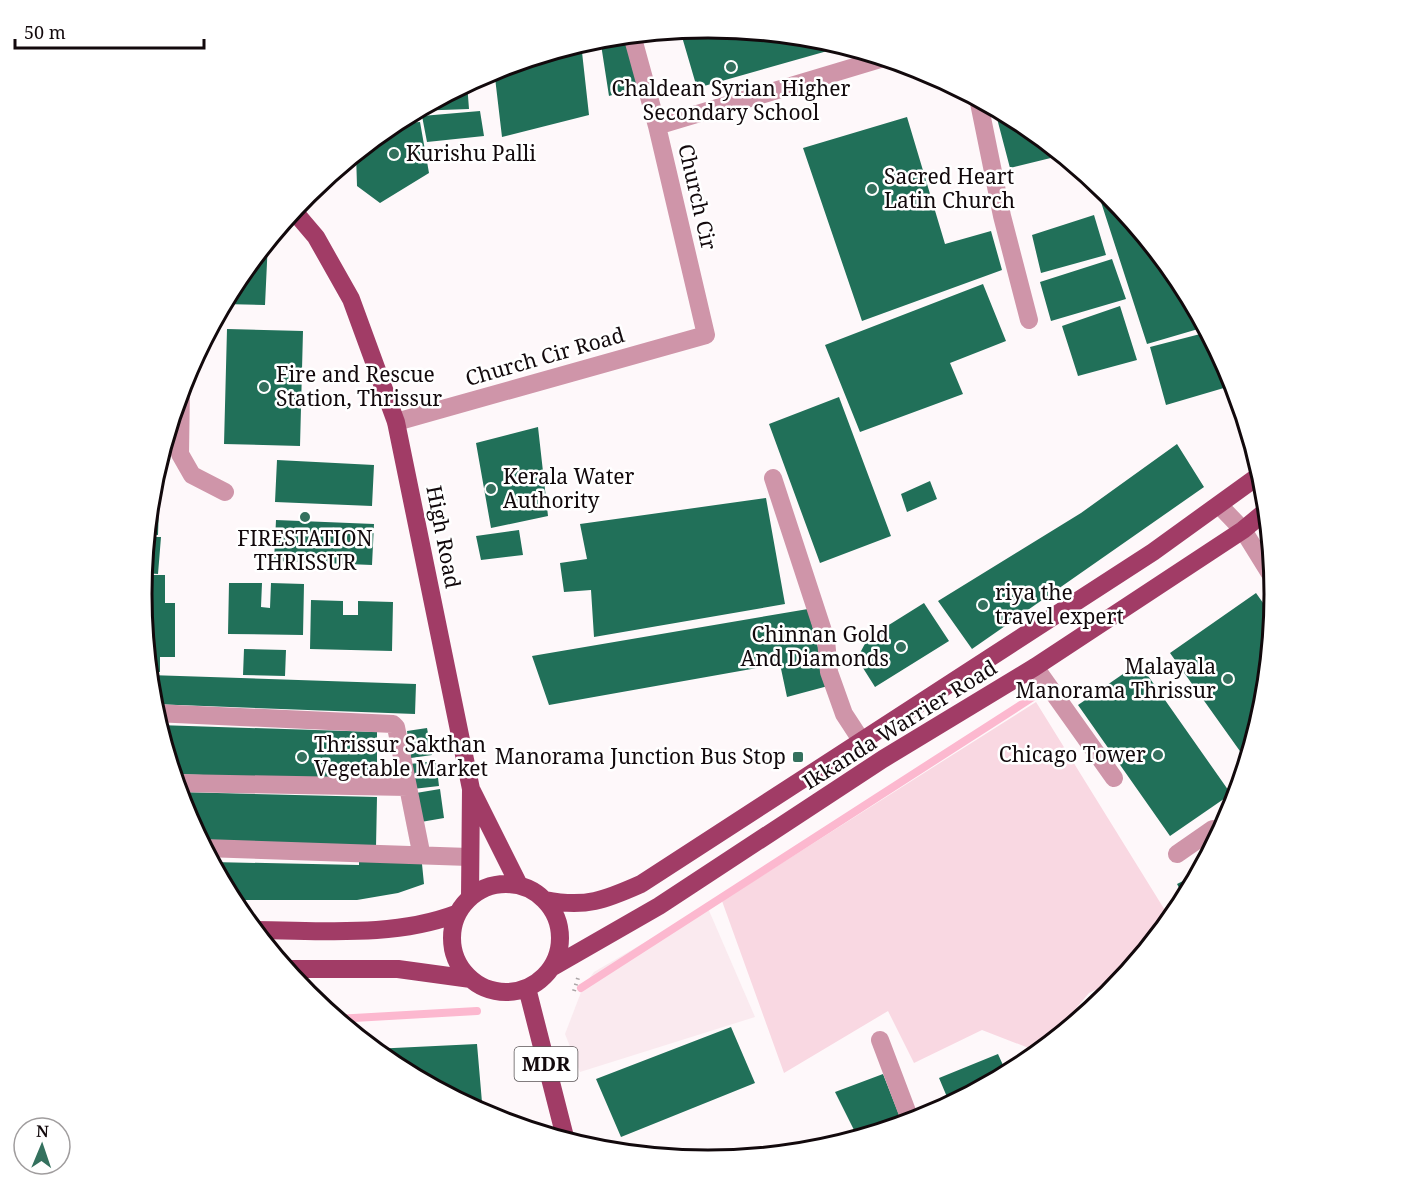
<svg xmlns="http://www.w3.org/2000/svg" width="1416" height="1188" viewBox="0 0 1416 1188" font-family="'Noto Serif',serif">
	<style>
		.built { fill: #faeaef }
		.green { fill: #f9d8e2 }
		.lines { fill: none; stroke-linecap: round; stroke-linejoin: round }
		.stream { stroke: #fcb8cf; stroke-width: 8 }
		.building { fill: #217059 }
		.path { stroke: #aba4a6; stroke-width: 4; stroke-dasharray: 1.5 4.5; stroke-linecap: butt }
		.minor { stroke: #cf95a9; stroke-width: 18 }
		.major { stroke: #a13c66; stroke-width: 18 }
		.poi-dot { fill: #34715e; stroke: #fff; stroke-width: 2 }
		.labels { text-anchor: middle; stroke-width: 5; stroke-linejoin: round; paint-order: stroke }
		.shield { fill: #fff; stroke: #595355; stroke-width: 1.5 }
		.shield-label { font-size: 20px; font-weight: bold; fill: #12090c }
		.poi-label { font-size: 21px; fill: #12090c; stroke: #fff; text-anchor: start }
		.street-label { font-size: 21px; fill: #12090c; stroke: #fff }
		.rim { fill: none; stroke: #12090c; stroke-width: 3 }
	</style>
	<rect width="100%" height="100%" fill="#fef8fa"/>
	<!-- built -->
	<path class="built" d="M 707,906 L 755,1017 L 580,1072 L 565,1034 L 583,987 L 594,972 Z"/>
	<!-- green -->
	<path class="green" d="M 1036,702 L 1171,920 L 1125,976 L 1089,993 L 1039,1052 L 982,1030 L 914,1063 L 888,1011 L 784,1073 L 722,901 Z"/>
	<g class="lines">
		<!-- stream -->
		<path class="stream" d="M 581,988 L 1033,697
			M 336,1019 L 477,1011"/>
	</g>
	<!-- building -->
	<path class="building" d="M 708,27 L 819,38 L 845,46 L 697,88 L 680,30 Z
		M 626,35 L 639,87 L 609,96 L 600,38 Z
		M 581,43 L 589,115 L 502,137 L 494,69 Z
		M 467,83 L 469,109 L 414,111 L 464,84 Z
		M 994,107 L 1023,123 L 1063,155 L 1010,168 Z
		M 480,111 L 484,136 L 427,142 L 422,116 Z
		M 907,117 L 945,244 L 991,231 L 1002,270 L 862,321 L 803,148 Z
		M 420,122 L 429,173 L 380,203 L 357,186 L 356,153 L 391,124 Z
		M 1113,199 L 1180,279 L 1205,327 L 1147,344 L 1101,202 Z
		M 1094,215 L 1106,255 L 1041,273 L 1032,235 Z
		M 268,241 L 265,305 L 223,304 L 237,279 Z
		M 1112,259 L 1126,299 L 1051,321 L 1040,282 Z
		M 983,284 L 1006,341 L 950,363 L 963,394 L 860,432 L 825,345 Z
		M 1120,306 L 1137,360 L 1078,376 L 1062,326 Z
		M 227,329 L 303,331 L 300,446 L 224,444 Z
		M 1208,332 L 1234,385 L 1166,405 L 1150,347 Z
		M 839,397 L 891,536 L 820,563 L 769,424 Z
		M 538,427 L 548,516 L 491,528 L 476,443 Z
		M 1177,444 L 1204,487 L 972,649 L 938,601 L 1081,513 Z
		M 164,447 L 161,498 L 151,497 L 152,483 Z
		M 277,460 L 374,465 L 372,506 L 275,502 Z
		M 930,481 L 937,499 L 907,512 L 901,494 Z
		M 766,498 L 785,604 L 594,637 L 591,590 L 564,592 L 560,563 L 587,559 L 580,524 Z
		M 150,505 L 159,506 L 158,535 L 147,534 Z
		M 276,520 L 374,524 L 372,565 L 274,561 Z
		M 519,530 L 523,555 L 481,560 L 476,536 Z
		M 147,537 L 161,537 L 158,574 L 143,573 Z
		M 143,575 L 165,575 L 165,603 L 175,603 L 175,657 L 160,657 L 160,672 L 149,672 L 141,594 Z
		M 229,583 L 262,583 L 261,607 L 270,608 L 271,583 L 304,584 L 303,635 L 228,634 Z
		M 1256,593 L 1273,617 L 1264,705 L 1247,761 L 1170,653 Z
		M 311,600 L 343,601 L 343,615 L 358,615 L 358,601 L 393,602 L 392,651 L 310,649 Z
		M 924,603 L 949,641 L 875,687 L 863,668 L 860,653 L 868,638 Z
		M 808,609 L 828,686 L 787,697 L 780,664 L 549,705 L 532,656 Z
		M 244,649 L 286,650 L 285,676 L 243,675 Z
		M 1139,663 L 1231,794 L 1170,836 L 1078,705 Z
		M 149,675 L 416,684 L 415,714 L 152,704 Z
		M 158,725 L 377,732 L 377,781 L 173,774 Z
		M 427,728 L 432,755 L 411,758 L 407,731 Z
		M 436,761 L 439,786 L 413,789 L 410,764 Z
		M 440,789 L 444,818 L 421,822 L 416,793 Z
		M 178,792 L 377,797 L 376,847 L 200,841 L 184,811 Z
		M 359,859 L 422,864 L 424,884 L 398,893 L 357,900 L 231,900 L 212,862 L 359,865 Z
		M 1199,873 L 1187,894 L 1185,899 L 1177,884 Z
		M 731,1027 L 755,1083 L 621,1137 L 596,1079 Z
		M 477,1044 L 483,1114 L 393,1065 L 373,1049 Z
		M 998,1054 L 1007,1074 L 950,1104 L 939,1078 Z
		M 883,1074 L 903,1125 L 858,1138 L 835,1092 Z"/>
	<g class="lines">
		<!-- path -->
		<path class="path" d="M 574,991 L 578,978"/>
		<!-- minor -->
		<path class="minor" d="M 978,98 L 1002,216 L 1029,320
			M 657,126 L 884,58
			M 181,386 L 180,454 L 192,475 L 225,492
			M 396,422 L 706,335 L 657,126 L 632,35
			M 773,478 L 826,640 L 829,672 L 844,714 L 861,740
			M 1219,505 L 1243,530 L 1274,580
			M 1035,667 L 1114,778
			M 154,713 L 393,724 L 396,727 L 421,852 L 419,854
			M 176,783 L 408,787
			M 204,848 L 469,857
			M 1177,854 L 1213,829 L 1218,838
			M 880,1040 L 911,1122"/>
		<!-- major -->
		<path class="major" d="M 293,210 L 316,237 L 351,299 L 396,422 L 471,789 L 470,896
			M 472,791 L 519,885
			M452 938a54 54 0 1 1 108 0a54 54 0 1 1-108 0Z
			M 545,900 C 586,908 605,900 641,884 L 1153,552 L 1261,474
			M 254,930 C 321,930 392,938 456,914
			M 551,968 L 659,906 L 883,759 L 1035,667 L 1243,530 L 1267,510
			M 286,969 L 398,969 L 471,979
			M 527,988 L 566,1141"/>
	</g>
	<!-- markers -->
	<g class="poi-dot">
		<circle cx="731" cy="67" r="6"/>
		<circle cx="394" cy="154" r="6"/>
		<circle cx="872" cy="189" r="6"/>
		<circle cx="264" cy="387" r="6"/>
		<circle cx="491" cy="489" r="6"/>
		<circle cx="305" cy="517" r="6"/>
		<circle cx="983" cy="605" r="6"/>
		<circle cx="901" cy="647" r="6"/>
		<circle cx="1228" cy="679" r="6"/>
		<circle cx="1158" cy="755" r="6"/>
		<circle cx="302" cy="757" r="6"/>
		<rect x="792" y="751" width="12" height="12" rx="3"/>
	</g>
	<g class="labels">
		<!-- shield labels -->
		<rect class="shield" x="514.5" y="1047" width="63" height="34" rx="4.5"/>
		<g class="shield-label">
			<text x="546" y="1071">MDR</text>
		</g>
		<!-- poi labels -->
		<g class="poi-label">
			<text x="731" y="96" text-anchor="middle">Chaldean Syrian Higher<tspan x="731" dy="24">Secondary School</tspan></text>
			<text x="406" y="161">Kurishu Palli</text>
			<text x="884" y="184">Sacred Heart<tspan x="884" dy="24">Latin Church</tspan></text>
			<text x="276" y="382">Fire and Rescue<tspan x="276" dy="24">Station, Thrissur</tspan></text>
			<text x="503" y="484">Kerala Water<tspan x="503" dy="24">Authority</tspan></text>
			<text x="305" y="546" text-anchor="middle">FIRESTATION<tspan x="305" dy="24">THRISSUR</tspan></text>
			<text x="995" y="600">riya the<tspan x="995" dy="24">travel expert</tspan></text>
			<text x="889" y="642" text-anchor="end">Chinnan Gold<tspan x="889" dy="24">And Diamonds</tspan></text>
			<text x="1216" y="674" text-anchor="end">Malayala<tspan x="1216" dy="24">Manorama Thrissur</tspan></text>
			<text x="314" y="752">Thrissur Sakthan<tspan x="314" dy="24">Vegetable Market</tspan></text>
			<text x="1146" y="762" text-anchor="end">Chicago Tower</text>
			<text x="786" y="764" text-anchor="end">Manorama Junction Bus Stop</text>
		</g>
		<!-- street labels -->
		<g class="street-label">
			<text transform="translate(697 197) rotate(77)" y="7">Church Cir</text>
			<text transform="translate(545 357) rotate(-16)" y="7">Church Cir Road</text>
			<text transform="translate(443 537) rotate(79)" y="7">High Road</text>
			<text transform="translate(900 725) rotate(-32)" y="7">Ikkanda Warrier Road</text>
		</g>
	</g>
	<!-- crop -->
	<path d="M0 0H1416V1188H0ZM152 594a556 556 0 1 1 1112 0a556 556 0 1 1-1112 0Z" fill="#fff" fill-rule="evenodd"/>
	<path class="rim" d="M152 594a556 556 0 1 1 1112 0a556 556 0 1 1-1112 0Z"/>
	<!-- north arrow -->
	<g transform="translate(42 1146) rotate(2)"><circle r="28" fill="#ffffff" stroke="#a09d9e" stroke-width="1.5"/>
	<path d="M0-4.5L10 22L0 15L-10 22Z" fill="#34715e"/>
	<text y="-9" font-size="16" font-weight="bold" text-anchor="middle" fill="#12090c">N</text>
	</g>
	<!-- scale -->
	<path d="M15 39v9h189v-9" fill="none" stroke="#12090c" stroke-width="3"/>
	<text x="24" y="39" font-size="18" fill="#12090c" stroke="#ffffff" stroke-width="4.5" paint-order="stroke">50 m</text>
</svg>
